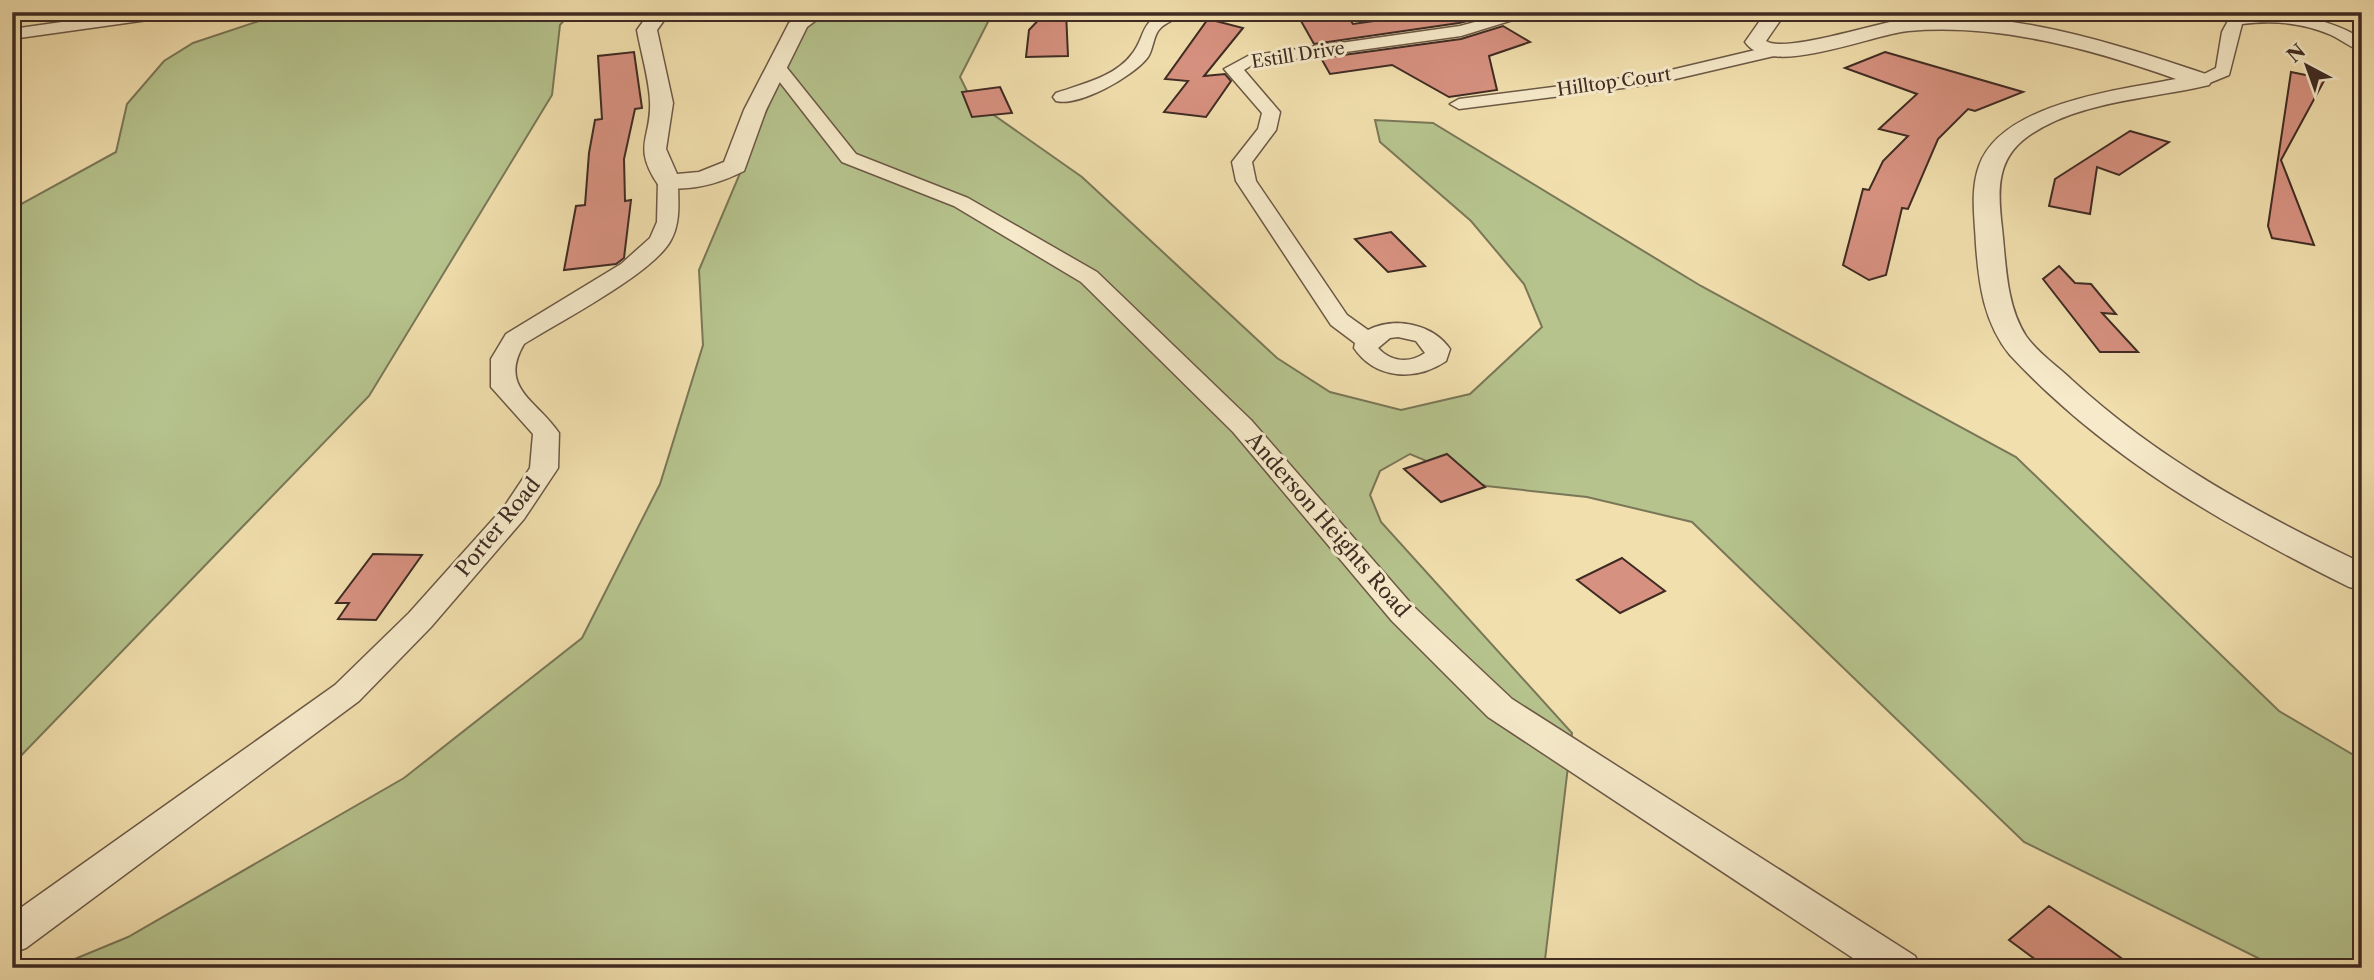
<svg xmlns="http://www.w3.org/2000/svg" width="2374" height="980" viewBox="0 0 2374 980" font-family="'Libre Caslon Text',serif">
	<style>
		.green { fill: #b6c38d; stroke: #7a7758; stroke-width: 2 }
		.building { fill: #d79180; stroke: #3f2b23; stroke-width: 2 }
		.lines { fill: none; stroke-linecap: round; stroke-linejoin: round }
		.minor-casing { stroke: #6c5846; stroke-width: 3 }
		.tertiary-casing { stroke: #6c5846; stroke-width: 3 }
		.minor { fill: #f6eaca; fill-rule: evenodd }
		.tertiary { fill: #f6eaca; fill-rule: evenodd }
		.labels { text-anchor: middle; stroke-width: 6; stroke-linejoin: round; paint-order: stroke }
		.far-street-label { font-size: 18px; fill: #3f2b23; stroke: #f6eaca }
		.street-label { font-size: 21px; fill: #3f2b23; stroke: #f6eaca }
	</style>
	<rect width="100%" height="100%" fill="#f1dfad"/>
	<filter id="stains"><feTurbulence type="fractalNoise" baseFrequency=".00286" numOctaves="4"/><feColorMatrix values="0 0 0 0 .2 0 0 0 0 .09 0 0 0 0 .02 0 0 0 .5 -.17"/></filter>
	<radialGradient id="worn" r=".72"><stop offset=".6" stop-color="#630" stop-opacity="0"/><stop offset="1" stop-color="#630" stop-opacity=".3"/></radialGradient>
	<!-- green -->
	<path class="green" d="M 286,12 L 571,12 L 560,25 L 552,95 L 369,396 L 12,765 L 12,209 L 116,152 L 127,104 L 164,61 L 193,43 Z
		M 817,12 L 993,12 L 960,77 L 971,99 L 1082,177 L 1277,358 L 1330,392 L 1401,410 L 1470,394 L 1542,327 L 1524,284 L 1471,221 L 1380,142 L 1375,120 L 1433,123 L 1701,286 L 2016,457 L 2279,711 L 2362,760 L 2362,968 L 2278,968 L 2024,842 L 1692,522 L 1587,497 L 1486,486 L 1410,454 L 1380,471 L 1370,495 L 1381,522 L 1572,733 L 1544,968 L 53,968 L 128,937 L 404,778 L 582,638 L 660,484 L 703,345 L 699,270 L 799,34 Z"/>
	<!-- building -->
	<path class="building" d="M 1046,12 L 1066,12 L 1068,56 L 1026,57 L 1029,30 Z
		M 1439,12 L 1481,12 L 1487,16 L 1459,23 L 1314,44 L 1301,21 L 1349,18 L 1353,24 Z
		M 1208,19 L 1243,28 L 1204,76 L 1225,74 L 1231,81 L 1206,117 L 1164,112 L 1188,81 L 1165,79 Z
		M 1503,26 L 1530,42 L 1489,56 L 1497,90 L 1449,97 L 1392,65 L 1330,74 L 1321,58 L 1461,39 Z
		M 634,52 L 642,108 L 635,109 L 624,159 L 625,201 L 631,200 L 624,258 L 616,264 L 564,270 L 576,206 L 585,205 L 589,153 L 595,120 L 602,119 L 598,56 Z
		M 1885,52 L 2023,92 L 1975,111 L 1968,109 L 1938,139 L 1908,209 L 1902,208 L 1886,275 L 1869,280 L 1843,265 L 1863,189 L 1869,190 L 1883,161 L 1908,136 L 1879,129 L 1917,94 L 1845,68 Z
		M 2291,72 L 2325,79 L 2281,160 L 2314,245 L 2272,238 L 2268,226 Z
		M 1000,87 L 1012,113 L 972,117 L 962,92 Z
		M 2130,131 L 2169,142 L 2119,175 L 2097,167 L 2090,214 L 2049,206 L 2055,179 Z
		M 1391,232 L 1425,266 L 1388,272 L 1355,239 Z
		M 2059,266 L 2075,283 L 2091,284 L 2116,314 L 2102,313 L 2138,352 L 2100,352 L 2043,279 Z
		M 1447,454 L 1485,487 L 1441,502 L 1404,469 Z
		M 373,554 L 422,555 L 376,620 L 338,619 L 349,603 L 336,603 Z
		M 1622,558 L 1665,591 L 1620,613 L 1577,580 Z
		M 2049,906 L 2135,968 L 2047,968 L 2009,940 Z"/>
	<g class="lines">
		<!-- minor casing -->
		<g class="minor-casing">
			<path id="minor" d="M 133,12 L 177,12 L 169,17 L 12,39 L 12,29 Z
				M 1164,12 L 1185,12 C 1177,20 1164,22 1158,31 C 1153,39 1153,49 1148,57 C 1134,76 1079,107 1056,101 L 1053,97 L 1056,93 C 1082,84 1115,77 1132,54 C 1146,36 1139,24 1164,12 Z
				M 1512,12 L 1539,12 L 1461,36 L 1252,65 L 1244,70 L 1280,112 L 1276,130 L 1252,162 L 1256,181 L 1347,315 L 1368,330 C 1395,316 1433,324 1450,349 L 1446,361 C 1415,382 1375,379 1354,348 L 1355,343 L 1331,325 L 1236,181 L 1232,162 L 1258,129 L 1262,113 L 1224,69 L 1248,56 L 1460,26 ZM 1398,337 L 1416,341 L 1425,353 C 1409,364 1391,362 1378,348 L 1390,338 Z
				M 2268,13 C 2301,15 2334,21 2362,39 L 2362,51 C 2351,48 2342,40 2331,35 C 2304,23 2272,20 2242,24 L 2229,75 L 2207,84 L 2195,84 L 2192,80 L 2216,68 L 2222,32 L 2230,17 Z
				M 1768,47 L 1774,48 L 1776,52 L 1774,56 L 1654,84 L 1459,109 L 1450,104 L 1459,99 L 1654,74 Z
				M 777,62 L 783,63 L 856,154 L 968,198 L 1097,272 L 1251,420 L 1414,607 L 1512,699 L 1915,956 L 1921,968 L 1868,968 L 1488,717 L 1392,621 L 1233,432 L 1081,282 L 954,206 L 842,162 L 768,67 Z
				M 668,175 L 678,181 C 678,202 681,221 671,240 C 654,273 559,322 524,344 C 498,388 537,400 559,433 L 558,468 L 524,519 L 431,627 L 359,701 L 26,948 L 12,953 L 12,914 L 335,685 L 409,613 L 504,507 L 530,468 L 533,434 L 491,387 L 491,359 L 506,334 L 621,264 L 650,238 L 657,222 L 658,181 Z"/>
		</g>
		<!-- tertiary casing -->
		<g class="tertiary-casing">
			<path id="tertiary" d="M 650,12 L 670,12 L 657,30 L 673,103 L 666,149 L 677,174 L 699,172 L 724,162 L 744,110 L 789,23 L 803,12 L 827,12 L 807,27 L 766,110 L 744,171 C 718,184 688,193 659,186 C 631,145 652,139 650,101 C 649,78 641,53 637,30 Z
				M 1766,12 L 1786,12 L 1766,41 C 1784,54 1879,22 1906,19 C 2009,8 2113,43 2209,75 L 2212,80 L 2209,85 C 2150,99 2077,101 2027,137 C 1995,160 1998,194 2002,228 C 2006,264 2006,305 2026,336 C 2038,353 2057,366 2072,380 C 2158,459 2257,513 2362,563 L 2362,590 L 2349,587 C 2224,525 2106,458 2010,355 C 1984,323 1979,285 1976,245 C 1975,219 1970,191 1979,166 C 2001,103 2119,90 2176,79 C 2091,49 1999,23 1908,31 C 1869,35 1770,79 1745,42 Z"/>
		</g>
		<!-- minor -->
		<use href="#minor" class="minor"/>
		<!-- tertiary -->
		<use href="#tertiary" class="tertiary"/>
	</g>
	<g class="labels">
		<!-- far-street labels -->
		<g class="far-street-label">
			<text transform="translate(1298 55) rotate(-9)" y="6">Estill Drive</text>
			<text transform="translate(1614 82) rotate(-8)" y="6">Hilltop Court</text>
		</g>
		<!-- street labels -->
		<g class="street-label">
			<text transform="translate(1328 525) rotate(49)" y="7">Anderson Heights Road</text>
			<text transform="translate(498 527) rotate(-51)" y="7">Porter Road</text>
		</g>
	</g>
	<!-- margin -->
	<rect width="2374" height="980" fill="none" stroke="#f1dfad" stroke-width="42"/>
	<rect x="14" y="14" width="2346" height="952" fill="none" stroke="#3f2b23" stroke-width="3.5"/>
	<rect x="21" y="21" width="2332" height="938" fill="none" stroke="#3f2b23" stroke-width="2"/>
	<!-- north arrow -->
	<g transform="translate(2307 66) rotate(319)" stroke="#f6eaca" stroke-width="5" paint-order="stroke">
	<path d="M0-5L12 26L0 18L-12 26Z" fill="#3f2b23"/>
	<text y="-10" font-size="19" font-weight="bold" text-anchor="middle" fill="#3f2b23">N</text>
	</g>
	<rect width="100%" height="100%" filter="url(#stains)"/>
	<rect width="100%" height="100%" fill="url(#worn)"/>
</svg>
